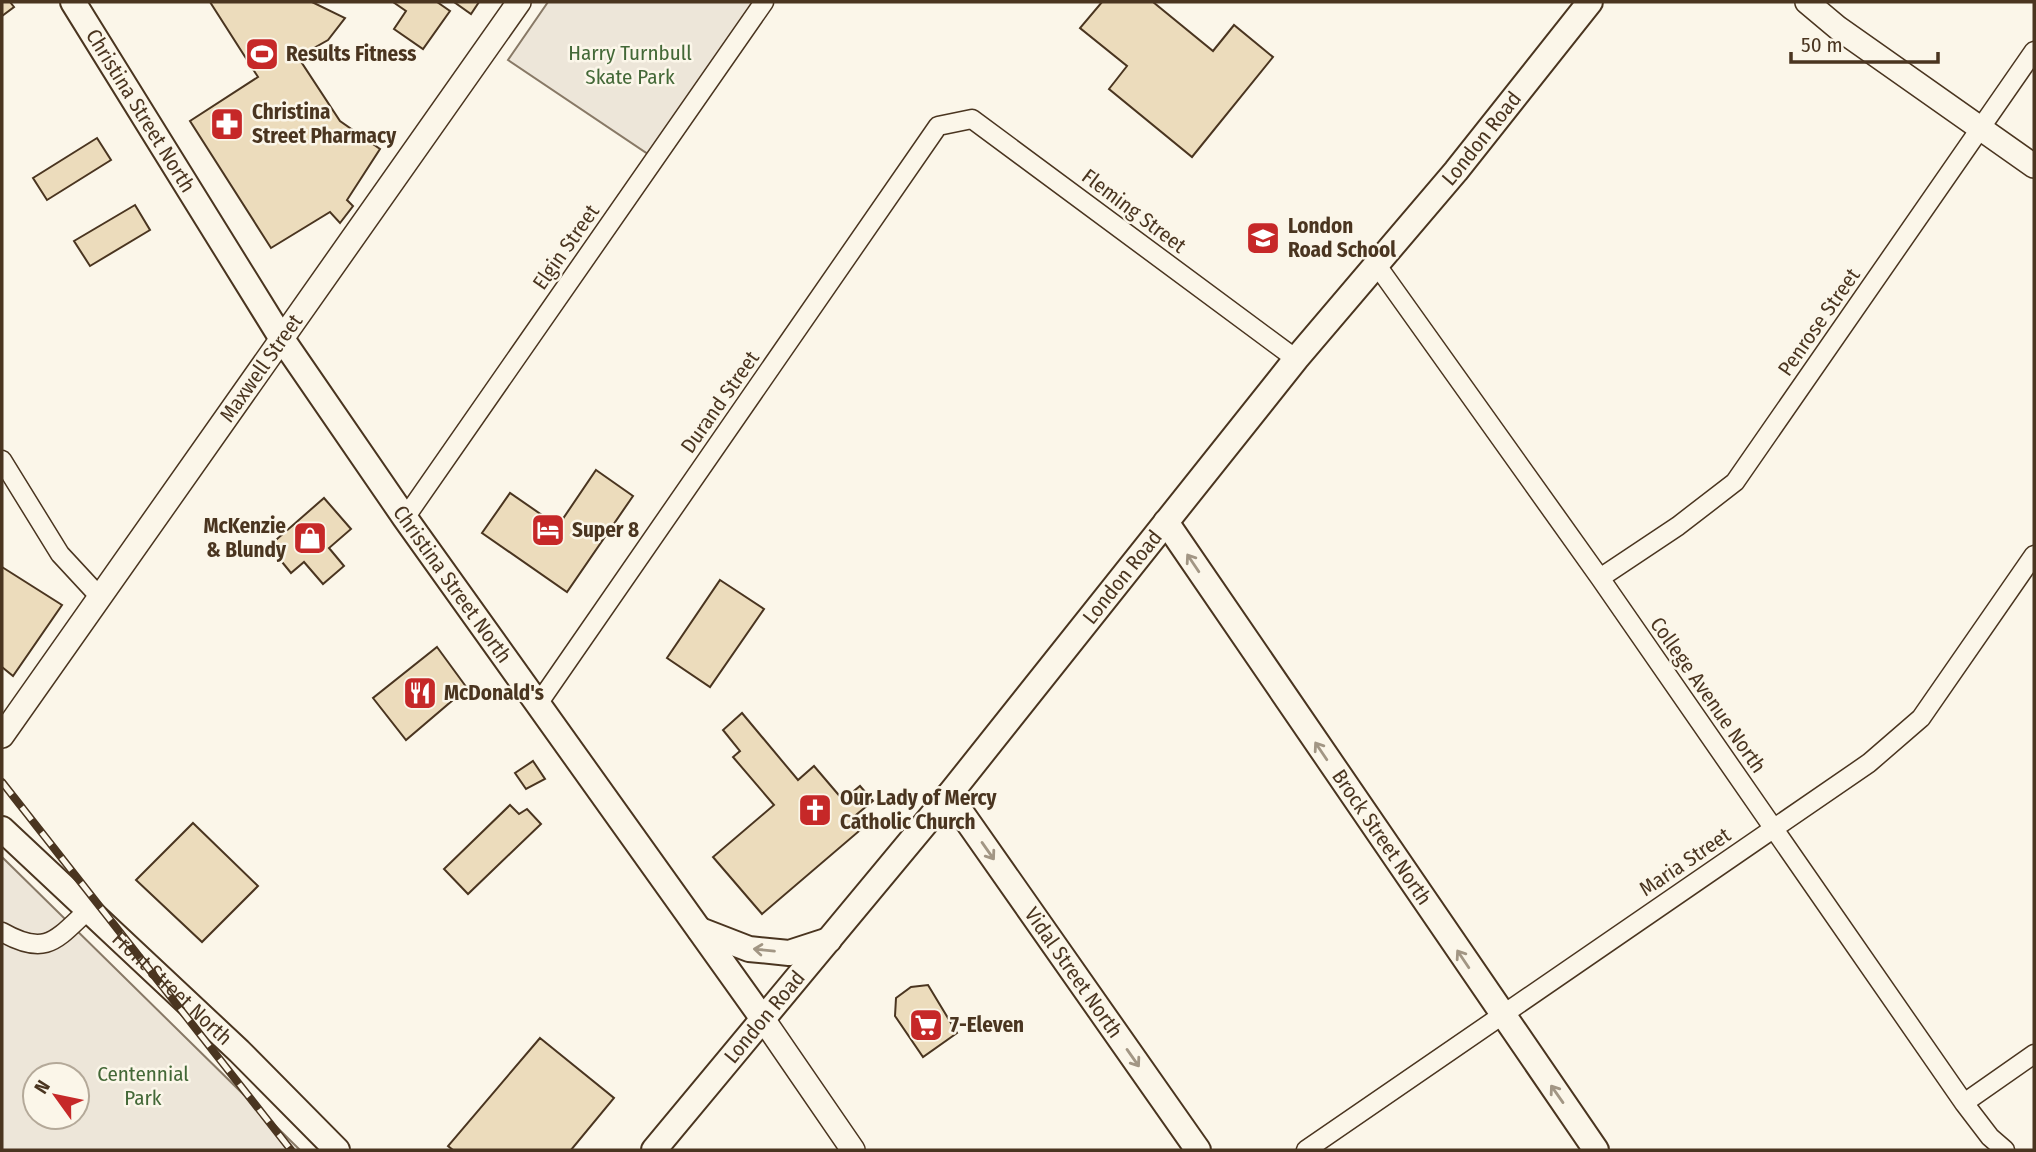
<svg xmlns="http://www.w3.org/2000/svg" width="2036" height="1152" viewBox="0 0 2036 1152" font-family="'Fira Sans Condensed',sans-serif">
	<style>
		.green { fill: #ede6d9; stroke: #887966; stroke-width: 2; fill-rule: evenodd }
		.building { fill: #ecdcbc; stroke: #4a3520; stroke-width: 2 }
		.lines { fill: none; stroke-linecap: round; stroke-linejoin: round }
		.minor-casing { stroke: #4a3520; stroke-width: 21 }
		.tertiary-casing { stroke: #4a3520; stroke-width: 26 }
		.secondary-casing { stroke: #4a3520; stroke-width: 28 }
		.minor { stroke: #fbf6e9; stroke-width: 18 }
		.tertiary { stroke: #fbf6e9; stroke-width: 23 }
		.secondary { stroke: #fbf6e9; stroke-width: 24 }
		.rail-casing { stroke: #4a3520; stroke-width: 8 }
		.rail { stroke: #fbf6e9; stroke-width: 5; stroke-dasharray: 16; stroke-linecap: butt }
		.oneway { stroke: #a29684 }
		.labels { text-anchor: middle; stroke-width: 5; stroke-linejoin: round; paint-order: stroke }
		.park-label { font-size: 21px; fill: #436837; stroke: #fbf6e9 }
		.poi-label { font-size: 21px; font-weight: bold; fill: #4a3520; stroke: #fbf6e9; text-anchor: start }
		.street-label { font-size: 21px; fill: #4a3520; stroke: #fbf6e9 }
	</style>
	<rect width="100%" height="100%" fill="#fbf6e9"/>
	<!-- green -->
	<path class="green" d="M 548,2 L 755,2 L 648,154 L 508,60 Z
		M 2,857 L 300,1150 L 2,1150 ZM 35,1075 L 77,1075 L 77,1117 L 35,1117 Z"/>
	<!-- building -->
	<path class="building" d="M 2,2 L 10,2 L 14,7 L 2,16 Z
		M 210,2 L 312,2 L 345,18 L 328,40 L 298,57 L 340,121 L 380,149 L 347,200 L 353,206 L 340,223 L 330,212 L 271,248 L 190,121 L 258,77 Z
		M 393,2 L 437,2 L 450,11 L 423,49 L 394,29 L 406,11 Z
		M 454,2 L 479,2 L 471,14 Z
		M 1102,2 L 1153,2 L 1213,51 L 1234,25 L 1273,57 L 1192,157 L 1109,89 L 1127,66 L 1080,28 Z
		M 97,138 L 111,160 L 47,200 L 33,178 Z
		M 135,205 L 150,230 L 90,266 L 74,241 Z
		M 596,470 L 633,496 L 567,592 L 482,533 L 510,493 L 558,526 Z
		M 324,498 L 351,529 L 329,548 L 344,566 L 323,584 L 304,562 L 291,573 L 269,546 Z
		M 2,567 L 62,605 L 13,676 L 2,667 Z
		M 720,580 L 764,609 L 710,687 L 667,658 Z
		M 437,647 L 467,688 L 406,740 L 373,698 Z
		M 742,713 L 798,780 L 814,766 L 843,800 L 860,786 L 873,801 L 856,815 L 865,826 L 762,914 L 713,857 L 774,805 L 733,757 L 740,751 L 723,730 Z
		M 533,761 L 545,779 L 526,789 L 515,773 Z
		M 510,805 L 519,814 L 527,809 L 541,824 L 468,894 L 444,869 Z
		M 193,823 L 258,886 L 202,942 L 136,880 Z
		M 928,985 L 957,1033 L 923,1057 L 895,1016 L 896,998 L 911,987 Z
		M 540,1038 L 614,1098 L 571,1150 L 453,1150 L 448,1146 Z"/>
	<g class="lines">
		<!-- minor casing -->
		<g class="minor-casing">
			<path id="minor" d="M 1376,264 L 1600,578 L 1964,1103 L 1990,1137 L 2005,1150
				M 2,460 L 60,554 L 98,595
				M 405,518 L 764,2
				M 1600,578 L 1678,526 L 1735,482 L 2034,51
				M 538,704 L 938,126 L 972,119 L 1296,359
				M 2,932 C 46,957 56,940 88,910
				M 1964,1103 L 2034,1054
				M 1306,1150 L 1869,763 L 1921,718 L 2034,555"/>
		</g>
		<!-- tertiary casing -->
		<g class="tertiary-casing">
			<g id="tertiary">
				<path d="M 1807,2 L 1838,28 L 2034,166"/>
				<path id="s1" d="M 2,736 L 519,2"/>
				<path d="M 763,1019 L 853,1150"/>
			</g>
		</g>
		<!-- secondary casing -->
		<g class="secondary-casing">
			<g id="secondary">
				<path id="s2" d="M 73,2 L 282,339 L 405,518 L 763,1019"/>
				<path id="s3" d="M 1166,522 L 1596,1150"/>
				<path id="s4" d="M 949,795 L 1198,1150"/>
				<path id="s5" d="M 2,829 L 239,1051 L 337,1150"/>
				<path d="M 700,930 L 749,949 L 789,953 L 829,940"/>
				<path id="s6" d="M 654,1150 L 949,795 L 1296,359 L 1456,171 L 1590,2"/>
			</g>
		</g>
		<!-- minor -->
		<use href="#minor" class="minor"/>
		<!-- tertiary -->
		<use href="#tertiary" class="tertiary"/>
		<!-- secondary -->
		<use href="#secondary" class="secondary"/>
		<!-- rail casing -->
		<g class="rail-casing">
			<path id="rail" d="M 2,782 L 291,1150"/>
		</g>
		<!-- rail -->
		<use href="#rail" class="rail"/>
	</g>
	<!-- one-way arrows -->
	<defs><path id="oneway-shaft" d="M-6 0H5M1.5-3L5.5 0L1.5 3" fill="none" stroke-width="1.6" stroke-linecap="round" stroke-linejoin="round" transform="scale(1.75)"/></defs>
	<g class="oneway">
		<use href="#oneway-shaft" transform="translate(1193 563) rotate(-124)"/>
		<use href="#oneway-shaft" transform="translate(1321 751) rotate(-124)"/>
		<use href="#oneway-shaft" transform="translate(988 851) rotate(55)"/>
		<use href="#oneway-shaft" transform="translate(764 950) rotate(-174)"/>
		<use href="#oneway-shaft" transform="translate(1463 959) rotate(-124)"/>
		<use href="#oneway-shaft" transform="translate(1133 1058) rotate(55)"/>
		<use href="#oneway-shaft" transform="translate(1557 1094) rotate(-125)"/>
	</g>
	<!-- icons -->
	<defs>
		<g id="stadium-square" transform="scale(1.75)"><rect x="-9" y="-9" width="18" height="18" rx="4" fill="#c62828" stroke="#fbf6e9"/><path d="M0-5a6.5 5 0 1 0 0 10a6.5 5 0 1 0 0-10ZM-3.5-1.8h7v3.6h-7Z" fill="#fff"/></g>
		<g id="pharmacy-square" transform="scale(1.75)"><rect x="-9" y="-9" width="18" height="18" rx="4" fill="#c62828" stroke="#fbf6e9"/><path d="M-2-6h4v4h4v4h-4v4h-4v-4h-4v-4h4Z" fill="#fff"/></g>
		<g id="school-square" transform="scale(1.75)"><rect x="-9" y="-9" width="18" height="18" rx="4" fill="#c62828" stroke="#fbf6e9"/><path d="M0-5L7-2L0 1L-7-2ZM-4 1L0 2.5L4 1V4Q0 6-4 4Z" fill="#fff"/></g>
		<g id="hotel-square" transform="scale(1.75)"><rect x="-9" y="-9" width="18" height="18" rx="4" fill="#c62828" stroke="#fbf6e9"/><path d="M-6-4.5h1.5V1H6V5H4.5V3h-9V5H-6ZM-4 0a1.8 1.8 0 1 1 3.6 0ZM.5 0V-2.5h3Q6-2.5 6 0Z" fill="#fff"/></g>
		<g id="shop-square" transform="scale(1.75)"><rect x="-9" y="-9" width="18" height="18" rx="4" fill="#c62828" stroke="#fbf6e9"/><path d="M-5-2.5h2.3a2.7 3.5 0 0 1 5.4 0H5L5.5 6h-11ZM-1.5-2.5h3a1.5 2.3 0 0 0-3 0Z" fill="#fff"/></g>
		<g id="restaurant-square" transform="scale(1.75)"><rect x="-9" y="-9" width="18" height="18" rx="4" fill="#c62828" stroke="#fbf6e9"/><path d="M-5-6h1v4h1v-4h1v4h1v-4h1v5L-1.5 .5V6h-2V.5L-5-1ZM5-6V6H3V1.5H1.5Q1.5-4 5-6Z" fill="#fff"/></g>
		<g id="church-square" transform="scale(1.75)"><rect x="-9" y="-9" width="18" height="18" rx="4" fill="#c62828" stroke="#fbf6e9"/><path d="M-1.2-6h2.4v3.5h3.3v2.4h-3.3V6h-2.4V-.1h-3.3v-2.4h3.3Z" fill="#fff"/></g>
		<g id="supermarket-square" transform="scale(1.75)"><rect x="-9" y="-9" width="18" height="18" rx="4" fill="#c62828" stroke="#fbf6e9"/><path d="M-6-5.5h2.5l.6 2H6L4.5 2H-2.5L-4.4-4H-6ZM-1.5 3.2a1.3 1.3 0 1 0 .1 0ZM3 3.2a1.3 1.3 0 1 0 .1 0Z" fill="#fff"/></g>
	</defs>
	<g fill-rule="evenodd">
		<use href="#stadium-square" x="262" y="54"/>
		<use href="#pharmacy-square" x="227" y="124"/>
		<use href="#school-square" x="1263" y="238"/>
		<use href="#hotel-square" x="548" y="530"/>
		<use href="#shop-square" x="310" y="538"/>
		<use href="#restaurant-square" x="420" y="693"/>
		<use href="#church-square" x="815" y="810"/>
		<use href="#supermarket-square" x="926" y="1025"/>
	</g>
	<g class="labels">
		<!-- park labels -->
		<g class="park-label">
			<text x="630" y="60">Harry Turnbull<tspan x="630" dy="24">Skate Park</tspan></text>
			<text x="143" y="1081">Centennial<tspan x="143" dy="24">Park</tspan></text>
		</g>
		<!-- poi labels -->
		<g class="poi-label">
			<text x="286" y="61">Results Fitness</text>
			<text x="252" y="119">Christina<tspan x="252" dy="24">Street Pharmacy</tspan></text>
			<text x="1288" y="233">London<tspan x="1288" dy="24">Road School</tspan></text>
			<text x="286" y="533" text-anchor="end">McKenzie<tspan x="286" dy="24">&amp; Blundy</tspan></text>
			<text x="572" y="537">Super 8</text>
			<text x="444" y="700">McDonald's</text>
			<text x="840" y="805">Our Lady of Mercy<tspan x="840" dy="24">Catholic Church</tspan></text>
			<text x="950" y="1032">7-Eleven</text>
		</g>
		<!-- street labels -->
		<g class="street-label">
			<text dy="7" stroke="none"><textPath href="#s2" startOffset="128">Christina Street North</textPath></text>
			<text dy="7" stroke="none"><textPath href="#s6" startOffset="1307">London Road</textPath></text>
			<text transform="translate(1134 211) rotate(37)" y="7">Fleming Street</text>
			<text transform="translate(566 247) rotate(-55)" y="7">Elgin Street</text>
			<text transform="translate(1819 322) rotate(-55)" y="7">Penrose Street</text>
			<text dy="7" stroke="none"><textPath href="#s1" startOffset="450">Maxwell Street</textPath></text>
			<text transform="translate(720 402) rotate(-55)" y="7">Durand Street</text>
			<text dy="7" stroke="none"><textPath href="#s6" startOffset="740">London Road</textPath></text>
			<text dy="7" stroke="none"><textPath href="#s2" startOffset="695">Christina Street North</textPath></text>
			<text transform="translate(1708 695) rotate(55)" y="7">College Avenue North</text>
			<text dy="7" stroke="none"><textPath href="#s3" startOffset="382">Brock Street North</textPath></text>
			<text transform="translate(1685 862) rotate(-34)" y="7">Maria Street</text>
			<text dy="7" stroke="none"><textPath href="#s4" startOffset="217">Vidal Street North</textPath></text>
			<text dy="7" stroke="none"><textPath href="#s5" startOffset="233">Front Street North</textPath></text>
			<text dy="7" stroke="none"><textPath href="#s6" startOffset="173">London Road</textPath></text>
		</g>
	</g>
	<!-- border -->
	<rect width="2036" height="1152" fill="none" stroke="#4a3520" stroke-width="7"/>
	<!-- north arrow -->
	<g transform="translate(56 1096) rotate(303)"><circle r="33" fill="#fbf6e9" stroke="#b4a999" stroke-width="2"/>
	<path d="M0-5L12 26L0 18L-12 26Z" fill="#c62828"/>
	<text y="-10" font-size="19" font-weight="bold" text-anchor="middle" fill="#4a3520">N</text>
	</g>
	<!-- scale -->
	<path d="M1791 52v10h147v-10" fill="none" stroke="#4a3520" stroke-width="3.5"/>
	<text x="1801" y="52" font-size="21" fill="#4a3520" stroke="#fbf6e9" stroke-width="5" paint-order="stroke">50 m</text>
</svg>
